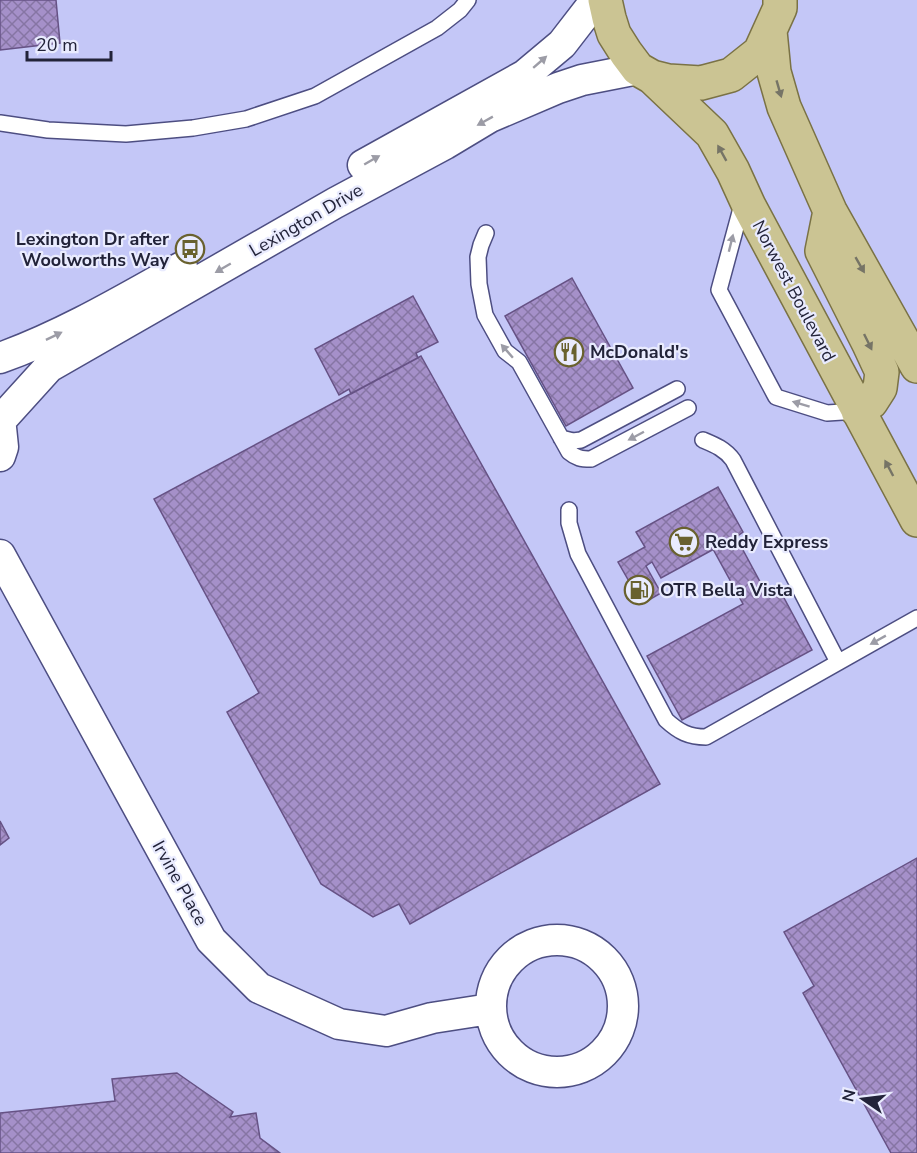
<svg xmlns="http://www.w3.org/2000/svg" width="917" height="1153" viewBox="0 0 917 1153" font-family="'Nunito Sans',sans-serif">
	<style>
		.building { fill: url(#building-cross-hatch); stroke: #665285; stroke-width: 1.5 }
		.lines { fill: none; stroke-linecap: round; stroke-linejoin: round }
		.service-casing { stroke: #4d4e82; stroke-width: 18 }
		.minor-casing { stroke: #4d4e82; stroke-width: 33 }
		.primary-casing { stroke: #7a7245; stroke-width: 36 }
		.service { stroke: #fff; stroke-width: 15 }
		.minor { stroke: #fff; stroke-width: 30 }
		.primary { stroke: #cbc493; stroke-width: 33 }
		.oneway { fill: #9c9ca6 }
		.oneway2 { fill: #767466 }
		.labels { text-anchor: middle; stroke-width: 4.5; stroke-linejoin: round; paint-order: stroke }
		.street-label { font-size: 18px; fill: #222339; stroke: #e9ebfe }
		.poi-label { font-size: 18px; font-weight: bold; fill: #222339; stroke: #e9ebfe; text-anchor: start }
	</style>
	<defs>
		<pattern id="building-cross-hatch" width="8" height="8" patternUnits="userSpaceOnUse" patternTransform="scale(1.5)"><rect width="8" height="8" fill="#a590c9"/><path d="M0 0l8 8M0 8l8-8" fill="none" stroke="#8675a4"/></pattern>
	</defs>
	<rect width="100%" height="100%" fill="#c4c7f7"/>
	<!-- building -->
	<path class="building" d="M 0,0 L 56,0 L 60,43 L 0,50 Z
		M 572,278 L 633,388 L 566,426 L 505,316 Z
		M 413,296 L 438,342 L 416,353 L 418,358 L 351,394 L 349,389 L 339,395 L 315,349 Z
		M 421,356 L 660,784 L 410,924 L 399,904 L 373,917 L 321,884 L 227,712 L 259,693 L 154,499 Z
		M 718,487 L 743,532 L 736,537 L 661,578 L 652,562 L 646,566 L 661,593 L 642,604 L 618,562 L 645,547 L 636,532 Z
		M 736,537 L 765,591 L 777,585 L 812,650 L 682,720 L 647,656 L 743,604 L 713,549 Z
		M 0,821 L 9,838 L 0,845 Z
		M 917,858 L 917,1153 L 891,1153 L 803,993 L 814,986 L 784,932 Z
		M 177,1073 L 233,1112 L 230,1117 L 256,1113 L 260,1138 L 280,1153 L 0,1153 L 0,1113 L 115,1101 L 112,1079 Z"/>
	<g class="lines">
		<!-- service casing -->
		<g class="service-casing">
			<path id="service" d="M 0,123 L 48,130 L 126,134 L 193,128 L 246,119 L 315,96 L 437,28 L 460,10 L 468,0
				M 743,201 L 719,290 L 776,397 L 827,413 L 858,411
				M 486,233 L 481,245 L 478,257 L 479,284 L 485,315 L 505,351 L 519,362 L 569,452 C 576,458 581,459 591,459 L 688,408
				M 561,438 L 573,441 L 581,440 L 677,389
				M 703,440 C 715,445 725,449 733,460 L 838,662
				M 569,510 L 569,523 L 578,554 L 666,720 C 679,732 689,737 706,737 L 917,618"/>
		</g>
		<!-- minor casing -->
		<g class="minor-casing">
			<path id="minor" d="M 363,165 L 525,75 L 562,44 L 596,0
				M 0,358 C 64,335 123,300 182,267
				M 0,418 L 3,447 L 0,456
				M 1,420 L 49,367 L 335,203 L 445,144 L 490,117 L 558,88 L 582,80 L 638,69
				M 0,555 L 211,940 L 259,988 L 339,1024 L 386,1031 L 432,1018 L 490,1009
				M491 1006a66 66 0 1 1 132 0a66 66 0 1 1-132 0Z"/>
		</g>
		<!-- primary casing -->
		<g class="primary-casing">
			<path id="primary" d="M 605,0 L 609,18 L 614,34 L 626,53 L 638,69 L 652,77 L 668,81 L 701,83 L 731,75 L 760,52 L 780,8 L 780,0
				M 770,31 L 774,72 L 784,107 L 830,211 L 917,366
				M 652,77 L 712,134 L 733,171 L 749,206 L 917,520
				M 830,211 L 822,251 L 869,344 L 882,372 L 880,388 L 871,402 L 858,411"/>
		</g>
		<!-- service -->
		<use href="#service" class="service"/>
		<!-- minor -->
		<use href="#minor" class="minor"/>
		<!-- primary -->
		<use href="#primary" class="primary"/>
	</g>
	<!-- one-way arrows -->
	<defs><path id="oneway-solid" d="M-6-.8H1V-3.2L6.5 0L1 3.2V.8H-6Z" transform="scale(1.5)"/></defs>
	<g class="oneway">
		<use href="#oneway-solid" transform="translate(540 62) rotate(-41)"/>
		<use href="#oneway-solid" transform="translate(485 121) rotate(151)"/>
		<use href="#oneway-solid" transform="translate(372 160) rotate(-30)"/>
		<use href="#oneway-solid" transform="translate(731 243) rotate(-76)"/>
		<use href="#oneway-solid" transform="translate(223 268) rotate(150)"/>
		<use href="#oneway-solid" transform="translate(54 336) rotate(-26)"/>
		<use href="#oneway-solid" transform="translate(507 351) rotate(-131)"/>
		<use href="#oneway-solid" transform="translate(801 404) rotate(-163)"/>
		<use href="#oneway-solid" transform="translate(636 436) rotate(152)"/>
		<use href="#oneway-solid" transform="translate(878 640) rotate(151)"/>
	</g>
	<g class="oneway2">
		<use href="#oneway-solid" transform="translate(779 89) rotate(74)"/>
		<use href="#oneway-solid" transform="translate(722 153) rotate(-119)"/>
		<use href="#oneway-solid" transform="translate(860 265) rotate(60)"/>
		<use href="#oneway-solid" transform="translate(868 342) rotate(64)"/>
		<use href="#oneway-solid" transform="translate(889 468) rotate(-118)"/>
	</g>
	<!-- icons -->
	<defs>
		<g id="bus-ring" transform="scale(1.5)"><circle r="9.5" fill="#e9ebfe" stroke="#69612e" stroke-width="1.5"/><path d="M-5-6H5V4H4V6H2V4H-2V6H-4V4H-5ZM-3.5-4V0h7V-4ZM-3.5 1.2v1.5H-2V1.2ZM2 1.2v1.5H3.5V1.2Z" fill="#69612e"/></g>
		<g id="restaurant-ring" transform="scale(1.5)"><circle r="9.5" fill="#e9ebfe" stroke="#69612e" stroke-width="1.5"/><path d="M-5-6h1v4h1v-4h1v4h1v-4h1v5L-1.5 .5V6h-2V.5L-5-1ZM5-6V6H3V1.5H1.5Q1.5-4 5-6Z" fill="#69612e"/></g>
		<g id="supermarket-ring" transform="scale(1.5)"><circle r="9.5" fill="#e9ebfe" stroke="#69612e" stroke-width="1.5"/><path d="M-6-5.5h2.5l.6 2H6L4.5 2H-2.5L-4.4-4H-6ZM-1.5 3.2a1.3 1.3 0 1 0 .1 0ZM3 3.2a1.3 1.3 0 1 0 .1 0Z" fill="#69612e"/></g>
		<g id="fuel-ring" transform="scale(1.5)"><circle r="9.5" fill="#e9ebfe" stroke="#69612e" stroke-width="1.5"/><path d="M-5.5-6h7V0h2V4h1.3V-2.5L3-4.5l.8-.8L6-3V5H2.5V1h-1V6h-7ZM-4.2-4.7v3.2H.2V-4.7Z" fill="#69612e"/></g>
	</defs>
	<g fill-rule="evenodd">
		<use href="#bus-ring" x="190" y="249"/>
		<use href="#restaurant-ring" x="569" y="352"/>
		<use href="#supermarket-ring" x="684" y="542"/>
		<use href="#fuel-ring" x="639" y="590"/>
	</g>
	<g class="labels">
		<!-- street labels -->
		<g class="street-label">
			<text transform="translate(306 220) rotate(-30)" y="6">Lexington Drive</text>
			<text transform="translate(794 291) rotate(62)" y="6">Norwest Boulevard</text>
			<text transform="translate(180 883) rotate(61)" y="6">Irvine Place</text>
		</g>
		<!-- poi labels -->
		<g class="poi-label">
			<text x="169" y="245" text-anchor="end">Lexington Dr after<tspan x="169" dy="21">Woolworths Way</tspan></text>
			<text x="590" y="358">McDonald's</text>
			<text x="705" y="548">Reddy Express</text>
			<text x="660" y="596">OTR Bella Vista</text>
		</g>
	</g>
	<!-- north arrow -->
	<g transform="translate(863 1099) rotate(284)" stroke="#e9ebfe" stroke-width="4.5" paint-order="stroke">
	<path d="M0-4.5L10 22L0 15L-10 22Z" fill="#222339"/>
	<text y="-9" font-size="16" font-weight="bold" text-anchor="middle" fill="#222339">N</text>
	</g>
	<!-- scale -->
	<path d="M27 51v9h84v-9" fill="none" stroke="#222339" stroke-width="3"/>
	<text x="36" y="51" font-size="18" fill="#222339" stroke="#e9ebfe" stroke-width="4.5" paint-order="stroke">20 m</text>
</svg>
